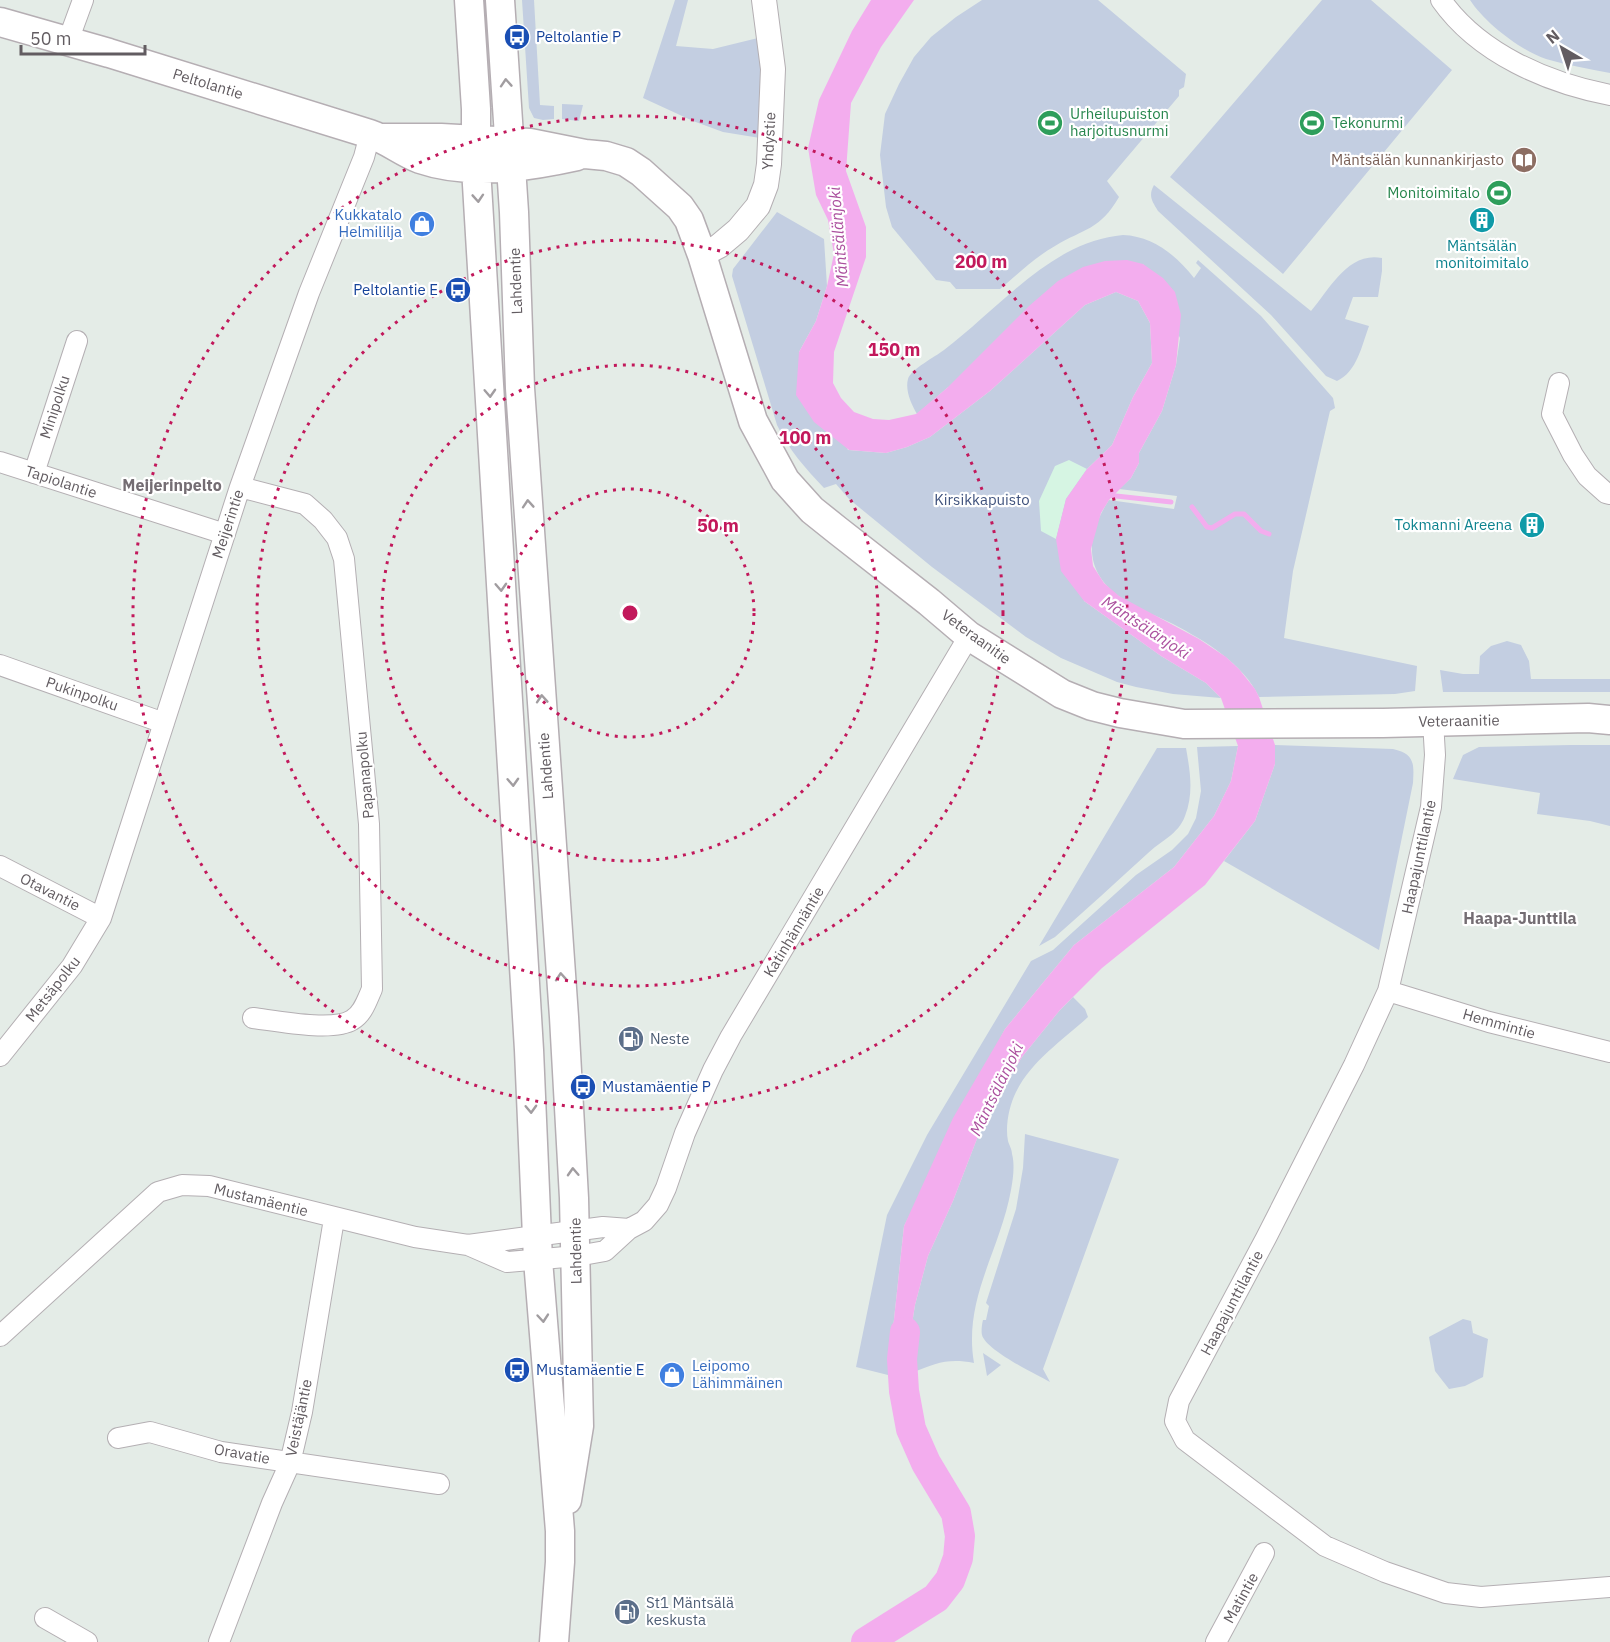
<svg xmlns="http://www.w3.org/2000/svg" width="1610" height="1642" viewBox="0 0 1610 1642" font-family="'IBM Plex Sans',sans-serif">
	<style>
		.green { fill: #c3cee1 }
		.sand { fill: #d6f5e3 }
		.water { fill: #f3adee }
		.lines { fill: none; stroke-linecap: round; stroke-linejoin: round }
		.stream { stroke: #f3adee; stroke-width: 5 }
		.river { stroke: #f3adee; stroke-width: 30 }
		.minor-casing { stroke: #b4afb3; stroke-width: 22 }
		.tertiary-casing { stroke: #b4afb3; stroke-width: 26 }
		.secondary-casing { stroke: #b5aeb3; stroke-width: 31 }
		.minor { stroke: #fff; stroke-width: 20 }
		.tertiary { stroke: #fff; stroke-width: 24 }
		.secondary { stroke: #fff; stroke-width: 28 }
		.oneway { stroke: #a19da0 }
		.ring { fill: none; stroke: #c2185b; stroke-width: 3; stroke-dasharray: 3 6 }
		.labels { text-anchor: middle; stroke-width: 4.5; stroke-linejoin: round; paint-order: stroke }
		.transit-label { font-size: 15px; fill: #164399; stroke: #fff; text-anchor: start }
		.street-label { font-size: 15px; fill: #625c61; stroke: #fff }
		.leisure-label { font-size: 15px; fill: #27864d; stroke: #fff; text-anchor: start }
		.education-label { font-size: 15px; fill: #785e54; stroke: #fff; text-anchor: end }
		.shop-label { font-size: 15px; fill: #366cbe; stroke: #fff; text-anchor: end }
		.culture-label { font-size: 15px; fill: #0d838f; stroke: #fff }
		.park-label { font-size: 15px; fill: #40537d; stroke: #fff }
		.service-label { font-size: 15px; fill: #4e5e75; stroke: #fff; text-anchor: start }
		.water-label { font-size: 16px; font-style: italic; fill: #ab509e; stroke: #fff }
		.neighbourhood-label { font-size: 16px; font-weight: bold; fill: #746d73; stroke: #fff }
		.centre { fill: #c2185b; stroke: #fff; stroke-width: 3 }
		.ring-label { font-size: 18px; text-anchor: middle; font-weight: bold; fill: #c2185b; stroke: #fff; stroke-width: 4.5; stroke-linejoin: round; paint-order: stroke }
	</style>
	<rect width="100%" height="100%" fill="#e4ece7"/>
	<!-- green -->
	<path class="green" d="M 522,0 L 534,0 L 540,105 L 554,106 L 554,119 L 543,120 L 534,118 L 529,108 Z
		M 675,0 L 688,0 L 676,46 L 713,49 L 762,37 L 760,138 L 723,132 L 693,121 L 643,98 Z
		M 982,0 L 1098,0 L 1186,74 L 1184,87 L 1179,90 L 1179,96 L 1107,181 L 1119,197 C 1100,230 1085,228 1055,246 C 1034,258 1018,274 1000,289 L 956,289 L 950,282 L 936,280 L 892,227 L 886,207 L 880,155 L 885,114 L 899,84 L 914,57 L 931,37 L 956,17 Z
		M 1322,0 L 1371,0 L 1452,70 L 1283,274 L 1170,177 Z
		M 1470,0 L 1610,0 L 1610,73 C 1589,69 1567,65 1546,59 C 1520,50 1485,23 1470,0 Z
		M 562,104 L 583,105 L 579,121 L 562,119 Z
		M 1154,185 L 1311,311 C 1329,290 1348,251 1382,258 L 1382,271 L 1378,297 L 1353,297 L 1345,319 L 1369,326 C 1362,345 1357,372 1337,381 L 1326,376 L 1271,315 L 1158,211 C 1152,201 1148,196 1154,185 Z
		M 777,212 L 824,239 L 827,286 L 816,321 L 799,352 L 848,450 L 886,453 L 907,447 L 930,437 L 990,391 L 1085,305 L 1116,292 L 1138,301 L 1150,323 L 1152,363 L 1133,397 L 1112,445 L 1087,469 L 1084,601 L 1161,656 L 1206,683 L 1221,698 L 1173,694 L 1136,687 L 1117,682 L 1061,658 L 1026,637 L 932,567 L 849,499 L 836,484 L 824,488 C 805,468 789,450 777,425 L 732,276 L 733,269 Z
		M 1123,235 C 1153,236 1177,256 1194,278 L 1201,268 L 1196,263 L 1198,260 L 1261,316 L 1333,398 L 1335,408 L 1330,411 L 1293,571 L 1284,638 L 1417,666 L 1415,691 L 1395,694 L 1259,697 C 1243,663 1205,641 1173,624 C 1155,615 1136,608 1120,597 C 1083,571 1086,535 1109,500 L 1174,509 L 1177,496 L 1119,489 L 1131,478 L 1139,463 L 1139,453 L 1162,411 L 1176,365 L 1180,338 L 1143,264 L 947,388 L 917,414 C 911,404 905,390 908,379 C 911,369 935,357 944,350 C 985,319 1021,278 1066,253 C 1084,243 1103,237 1123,235 Z
		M 1507,641 L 1521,645 L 1529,661 L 1531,679 L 1610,679 L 1610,692 L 1443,692 L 1440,670 L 1463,674 L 1479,674 L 1480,656 L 1491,646 Z
		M 1275,745 L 1393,749 C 1415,754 1414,764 1413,783 L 1379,950 L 1224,861 L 1255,821 L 1275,764 Z
		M 1571,745 L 1610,745 L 1610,826 L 1590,821 L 1537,814 L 1540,793 L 1453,779 L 1463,755 L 1479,747 Z
		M 1238,746 L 1231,781 L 1214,816 L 1174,867 L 1074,945 L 1005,1029 L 904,1226 L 888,1375 L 856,1367 L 887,1215 L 927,1135 L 1031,961 L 1053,950 L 1136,875 L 1172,850 L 1188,834 L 1196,818 L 1201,791 L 1197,747 Z
		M 1157,748 L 1186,748 C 1190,771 1194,793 1185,816 C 1178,835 1160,841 1147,854 C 1116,882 1086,910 1055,937 L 1039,946 Z
		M 1073,997 L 1085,1009 L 1088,1017 C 1062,1041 1032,1060 1016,1092 C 1009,1106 1005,1126 1008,1141 C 1009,1145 1012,1149 1012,1154 C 1015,1165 1013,1179 1011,1190 C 1000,1251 963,1299 974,1363 C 948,1358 936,1363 912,1373 L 909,1343 L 915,1305 L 928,1256 L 953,1201 L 985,1118 L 1022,1057 L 1060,1010 Z
		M 1025,1134 L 1119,1159 L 1043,1369 L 1050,1382 C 1035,1374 986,1350 982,1335 C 981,1331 982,1324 983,1320 L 986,1320 L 989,1306 L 986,1303 L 1016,1209 L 1023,1168 Z
		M 1463,1319 L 1471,1321 L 1473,1333 L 1488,1339 L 1483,1377 L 1465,1386 L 1449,1389 L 1435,1371 L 1429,1337 Z
		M 983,1353 L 1001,1365 L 987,1376 Z"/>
	<!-- sand -->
	<path class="sand" d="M 1069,460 L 1087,469 L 1066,499 L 1056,539 L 1041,531 L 1039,501 L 1055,466 Z"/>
	<!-- water -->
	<path class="water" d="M 871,0 L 914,0 L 881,47 L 851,103 L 846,171 L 866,227 L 866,257 L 834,352 L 833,383 L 841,398 L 854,412 L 873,419 L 889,420 L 916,414 L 947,388 L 1029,306 L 1058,281 L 1083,267 L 1105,261 L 1127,260 L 1143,264 L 1163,278 L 1175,292 L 1181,315 L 1176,365 L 1162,411 L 1139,453 L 1139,463 L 1131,478 L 1109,500 L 1101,513 L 1091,549 L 1093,566 L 1104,583 L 1119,596 L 1199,639 L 1226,657 L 1239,669 L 1255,689 L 1259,697 L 1275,745 L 1275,764 L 1255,821 L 1205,885 L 1102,968 L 1060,1010 L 1022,1057 L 985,1118 L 953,1201 L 928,1256 L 915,1305 L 909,1343 L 912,1373 L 888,1375 L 904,1226 L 953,1118 L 1005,1029 L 1074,945 L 1174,867 L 1214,816 L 1231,781 L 1238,746 L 1221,698 L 1206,683 L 1161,656 L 1084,601 L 1061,571 L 1056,539 L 1066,499 L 1087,469 L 1112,445 L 1133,397 L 1152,363 L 1150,323 L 1138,301 L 1116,292 L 1085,305 L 990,391 L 930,437 L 907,447 L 886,453 L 849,450 L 814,422 L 796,395 L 799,352 L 816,321 L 827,286 L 834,254 L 828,220 L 816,195 L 808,148 L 819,100 L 852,31 Z"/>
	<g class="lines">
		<!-- stream -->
		<path class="stream" d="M 1107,495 L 1171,502
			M 1192,507 L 1207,527 L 1212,528 L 1235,514 L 1244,514 L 1261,531 L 1269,534"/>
		<!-- river -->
		<path class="river" d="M 866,1642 L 936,1598 L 950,1580 L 958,1558 L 960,1536 L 956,1513 L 926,1463 L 911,1429 L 904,1391 L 902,1359 L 905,1332"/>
		<!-- minor casing -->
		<g class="minor-casing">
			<path id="minor" d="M 1441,0 C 1479,54 1548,83 1610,95
				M 68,41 L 83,0
				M 1559,383 L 1552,414 L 1573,455 L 1587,476 L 1606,493 L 1610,494
				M 0,462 L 225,534
				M 34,473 L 77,341
				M 240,487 L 305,504 L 323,520 L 337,538 L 344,559 L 369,824 L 372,989 C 367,1000 363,1014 352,1020 C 333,1032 277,1021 253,1018
				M 0,665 L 164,723
				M 1433,721 L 1435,755 L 1431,807 L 1388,991 L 1354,1065 L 1266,1238 L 1179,1401 L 1175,1421 L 1185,1440 L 1325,1546 L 1385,1572 L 1446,1593 L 1481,1597 L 1610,1587
				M 0,866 L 101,918
				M 1388,991 L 1489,1022 L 1610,1052
				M 0,1056 L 72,966 L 101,918 L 240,487 L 309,293 L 364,157 L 370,134
				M 468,1245 L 603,1227 L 629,1229
				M 0,1336 L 158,1192 L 182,1185 L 209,1186 L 415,1237 L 468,1245 L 507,1262 L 577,1256 L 605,1251 L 629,1229 L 644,1221 L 658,1205 L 666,1188 L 685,1133 L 713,1070 L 731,1036 L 969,636
				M 118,1438 L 150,1432 L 221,1452 L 439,1484
				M 45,1618 L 87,1642
				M 219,1642 L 272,1503 L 290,1463 L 302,1412 L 334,1219
				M 1216,1642 L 1264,1553"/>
		</g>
		<!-- tertiary casing -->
		<g class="tertiary-casing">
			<path id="tertiary" d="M 702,255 L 719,246 L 738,230 L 758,206 L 766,185 L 769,164 L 773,69 L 764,0"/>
		</g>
		<!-- secondary casing -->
		<g class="secondary-casing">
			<path id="secondary" d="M 469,0 L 476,109 L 476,168 L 529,1050 L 538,1260 L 560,1531 L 560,1562 L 554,1642
				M 500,0 L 514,212 L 520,388 L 564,1017 L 574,1198 L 579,1426 L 567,1500
				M 0,22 L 109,53 L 370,134 C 388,140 403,153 420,159 C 470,176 527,167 577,156
				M 381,138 L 441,138 L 530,143 L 585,154 L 606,156 L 626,162 L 641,172 L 680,207 L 689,220 L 702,255 L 753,421 L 785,480 L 812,510 L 837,530 L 929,602 L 969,636 L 1062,694 L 1092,706 L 1120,713 L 1184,724 L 1383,723 L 1588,718 L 1610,720"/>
		</g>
		<!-- minor -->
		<use href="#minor" class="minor"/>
		<!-- tertiary -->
		<use href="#tertiary" class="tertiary"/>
		<!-- secondary -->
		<use href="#secondary" class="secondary"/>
	</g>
	<!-- one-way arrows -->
	<defs><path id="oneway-chevron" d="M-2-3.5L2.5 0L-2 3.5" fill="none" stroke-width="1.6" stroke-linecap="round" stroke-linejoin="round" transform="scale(1.5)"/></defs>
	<g class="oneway">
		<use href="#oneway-chevron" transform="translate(506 83) rotate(-94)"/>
		<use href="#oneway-chevron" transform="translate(478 198) rotate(86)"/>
		<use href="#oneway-chevron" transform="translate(490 393) rotate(87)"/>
		<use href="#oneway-chevron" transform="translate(528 504) rotate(-94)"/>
		<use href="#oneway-chevron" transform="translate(501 587) rotate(87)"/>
		<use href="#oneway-chevron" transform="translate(542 699) rotate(-94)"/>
		<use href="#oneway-chevron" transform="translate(513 782) rotate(87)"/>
		<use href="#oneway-chevron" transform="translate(561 977) rotate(-94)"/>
		<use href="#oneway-chevron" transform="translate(531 1109) rotate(88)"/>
		<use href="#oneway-chevron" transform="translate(573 1172) rotate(-93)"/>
		<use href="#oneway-chevron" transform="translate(543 1318) rotate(85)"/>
	</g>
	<!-- distance rings -->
	<g class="ring">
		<circle cx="630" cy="613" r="124"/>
		<circle cx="630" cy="613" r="248"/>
		<circle cx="630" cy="613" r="373"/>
		<circle cx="630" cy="613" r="497"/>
	</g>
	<!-- icons -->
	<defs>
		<g id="bus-disc" transform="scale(1.35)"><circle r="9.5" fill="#1a4fb4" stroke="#fff"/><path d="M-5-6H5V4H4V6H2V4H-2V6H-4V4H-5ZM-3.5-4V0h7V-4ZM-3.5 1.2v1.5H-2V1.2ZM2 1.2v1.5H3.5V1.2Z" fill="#fff"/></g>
		<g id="stadium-disc" transform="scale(1.35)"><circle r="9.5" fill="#2e9e5b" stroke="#fff"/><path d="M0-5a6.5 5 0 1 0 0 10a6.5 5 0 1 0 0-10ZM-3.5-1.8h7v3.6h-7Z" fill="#fff"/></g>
		<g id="library-disc" transform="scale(1.35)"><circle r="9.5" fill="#8d6e63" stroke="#fff"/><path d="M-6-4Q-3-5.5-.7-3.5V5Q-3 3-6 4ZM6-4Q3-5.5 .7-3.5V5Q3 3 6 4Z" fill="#fff"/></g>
		<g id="building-disc" transform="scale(1.35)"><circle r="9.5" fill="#0f9aa8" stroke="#fff"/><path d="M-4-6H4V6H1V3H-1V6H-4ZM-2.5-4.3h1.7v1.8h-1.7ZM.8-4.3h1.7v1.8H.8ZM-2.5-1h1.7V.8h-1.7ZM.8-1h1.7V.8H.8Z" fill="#fff"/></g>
		<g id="shop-disc" transform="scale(1.35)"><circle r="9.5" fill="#3f7fe0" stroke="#fff"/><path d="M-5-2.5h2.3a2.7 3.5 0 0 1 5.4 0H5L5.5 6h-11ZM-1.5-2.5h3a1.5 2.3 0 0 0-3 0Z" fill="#fff"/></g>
		<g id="fuel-disc" transform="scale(1.35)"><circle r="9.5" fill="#5c6f8a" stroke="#fff"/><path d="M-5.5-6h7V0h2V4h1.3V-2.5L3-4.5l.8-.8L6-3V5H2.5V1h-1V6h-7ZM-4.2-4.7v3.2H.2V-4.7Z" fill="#fff"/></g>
	</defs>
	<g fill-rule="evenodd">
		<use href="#bus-disc" x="517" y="37"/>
		<use href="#stadium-disc" x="1050" y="123"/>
		<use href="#stadium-disc" x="1312" y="123"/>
		<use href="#library-disc" x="1524" y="160"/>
		<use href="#stadium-disc" x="1499" y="193"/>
		<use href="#building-disc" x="1482" y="220"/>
		<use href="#shop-disc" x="422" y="224"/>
		<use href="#bus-disc" x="458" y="290"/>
		<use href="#building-disc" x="1532" y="525"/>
		<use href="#fuel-disc" x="631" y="1039"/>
		<use href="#bus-disc" x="583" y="1087"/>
		<use href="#bus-disc" x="517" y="1370"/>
		<use href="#shop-disc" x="672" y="1375"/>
		<use href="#fuel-disc" x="627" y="1612"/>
	</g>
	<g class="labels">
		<!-- transit labels -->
		<g class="transit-label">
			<text x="536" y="42">Peltolantie P</text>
			<text x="438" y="295" text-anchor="end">Peltolantie E</text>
			<text x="602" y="1092">Mustamäentie P</text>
			<text x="536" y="1375">Mustamäentie E</text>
		</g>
		<!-- street labels -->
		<g class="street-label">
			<text transform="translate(208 84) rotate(17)" y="5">Peltolantie</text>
			<text transform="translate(769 141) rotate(-87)" y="5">Yhdystie</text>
			<text transform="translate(516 281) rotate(-92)" y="5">Lahdentie</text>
			<text transform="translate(55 407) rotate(-72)" y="5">Minipolku</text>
			<text transform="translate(61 482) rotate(18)" y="5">Tapiolantie</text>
			<text transform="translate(228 524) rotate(-72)" y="5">Meijerintie</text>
			<text transform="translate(976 637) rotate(36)" y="5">Veteraanitie</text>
			<text transform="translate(82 694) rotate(19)" y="5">Pukinpolku</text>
			<text transform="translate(1459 721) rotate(-1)" y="5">Veteraanitie</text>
			<text transform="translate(546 766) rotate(-94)" y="5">Lahdentie</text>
			<text transform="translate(365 775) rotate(-95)" y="5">Papanapolku</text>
			<text transform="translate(1419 857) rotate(-78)" y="5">Haapajunttilantie</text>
			<text transform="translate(50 892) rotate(27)" y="5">Otavantie</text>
			<text transform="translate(794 932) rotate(-59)" y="5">Katinhännäntie</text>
			<text transform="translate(53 989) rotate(-52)" y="5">Metsäpolku</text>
			<text transform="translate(1499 1024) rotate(16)" y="5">Hemmintie</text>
			<text transform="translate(261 1200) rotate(14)" y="5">Mustamäentie</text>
			<text transform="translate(576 1251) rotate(-91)" y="5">Lahdentie</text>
			<text transform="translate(1232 1303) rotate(-62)" y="5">Haapajunttilantie</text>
			<text transform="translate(299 1418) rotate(-78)" y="5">Veistäjäntie</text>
			<text transform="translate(242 1454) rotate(10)" y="5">Oravatie</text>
			<text transform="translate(1241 1598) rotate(-61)" y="5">Matintie</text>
		</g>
		<!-- leisure labels -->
		<g class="leisure-label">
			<text x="1070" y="119">Urheilupuiston<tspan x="1070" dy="17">harjoitusnurmi</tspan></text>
			<text x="1332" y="128">Tekonurmi</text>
			<text x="1480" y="198" text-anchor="end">Monitoimitalo</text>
		</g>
		<!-- education labels -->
		<g class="education-label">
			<text x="1504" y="165">Mäntsälän kunnankirjasto</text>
		</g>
		<!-- shop labels -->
		<g class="shop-label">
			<text x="402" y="220">Kukkatalo<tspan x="402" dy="17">Helmililja</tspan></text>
			<text x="692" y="1371" text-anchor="start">Leipomo<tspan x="692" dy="17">Lähimmäinen</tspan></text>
		</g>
		<!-- culture labels -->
		<g class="culture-label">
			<text x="1482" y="251">Mäntsälän<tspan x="1482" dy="17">monitoimitalo</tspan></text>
			<text x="1512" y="530" text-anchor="end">Tokmanni Areena</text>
		</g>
		<!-- park labels -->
		<g class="park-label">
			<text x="982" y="505">Kirsikkapuisto</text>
		</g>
		<!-- service labels -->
		<g class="service-label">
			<text x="650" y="1044">Neste</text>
			<text x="646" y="1608">St1 Mäntsälä<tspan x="646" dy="17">keskusta</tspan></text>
		</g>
		<!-- water labels -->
		<g class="water-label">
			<text transform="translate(838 237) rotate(-95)" y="6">Mäntsälänjoki</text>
			<text transform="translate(1146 627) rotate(33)" y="6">Mäntsälänjoki</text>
			<text transform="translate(996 1089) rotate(-64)" y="6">Mäntsälänjoki</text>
		</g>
		<!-- neighbourhood labels -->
		<g class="neighbourhood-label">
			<text x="172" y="491">Meijerinpelto</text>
			<text x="1520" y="924">Haapa-Junttila</text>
		</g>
	</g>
	<circle cx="630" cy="613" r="9" class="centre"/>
	<g class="ring-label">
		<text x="981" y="268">200 m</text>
		<text x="894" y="356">150 m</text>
		<text x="805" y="444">100 m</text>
		<text x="718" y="532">50 m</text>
	</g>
	<!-- north arrow -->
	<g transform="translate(1562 48) rotate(321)" stroke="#ffffff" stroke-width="4.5" paint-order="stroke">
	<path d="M0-4.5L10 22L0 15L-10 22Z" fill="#625c61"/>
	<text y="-9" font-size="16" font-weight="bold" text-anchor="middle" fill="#625c61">N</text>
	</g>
	<!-- scale -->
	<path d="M21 45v9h124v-9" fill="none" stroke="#625c61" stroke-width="3"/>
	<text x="30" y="45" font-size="18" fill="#625c61" stroke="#ffffff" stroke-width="4.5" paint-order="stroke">50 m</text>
</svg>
